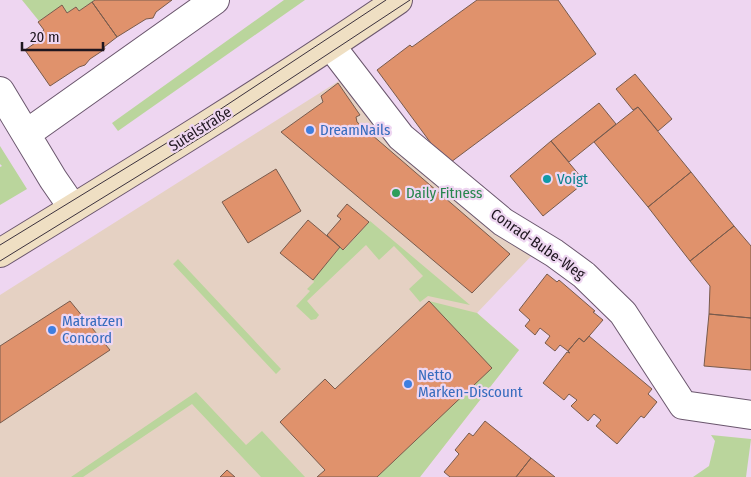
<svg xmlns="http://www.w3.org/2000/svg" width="751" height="477" viewBox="0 0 751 477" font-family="'Fira Sans Condensed',sans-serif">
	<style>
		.commercial { fill: #e5d1c3 }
		.green { fill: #bad59c }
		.building { fill: #e0926c; stroke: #785b4d }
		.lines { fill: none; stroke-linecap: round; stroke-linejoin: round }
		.minor-casing { stroke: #6a566d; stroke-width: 30 }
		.secondary-casing { stroke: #6a566d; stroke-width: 30 }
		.minor { stroke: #fff; stroke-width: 28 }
		.secondary { stroke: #efdfc3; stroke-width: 28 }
		.tram { stroke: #3b313d; stroke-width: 1 }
		.shop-dot { fill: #3f7fe0; stroke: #eed6f1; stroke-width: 2 }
		.culture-dot { fill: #0f9aa8; stroke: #eed6f1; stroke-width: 2 }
		.leisure-dot { fill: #2e9e5b; stroke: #eed6f1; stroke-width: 2 }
		.labels { text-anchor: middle; stroke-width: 4.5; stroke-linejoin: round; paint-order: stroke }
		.street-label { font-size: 15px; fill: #1e161f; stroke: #eed6f1 }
		.shop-label { font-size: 15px; fill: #366cbe; stroke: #eed6f1; text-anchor: start }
		.culture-label { font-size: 15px; fill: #0d838f; stroke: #eed6f1; text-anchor: start }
		.leisure-label { font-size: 15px; fill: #27864d; stroke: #eed6f1; text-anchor: start }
	</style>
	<rect width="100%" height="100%" fill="#eed6f1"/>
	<!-- commercial -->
	<path class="commercial" d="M 345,77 L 537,250 L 477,313 L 519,350 L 420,477 L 0,477 L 0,295 Z"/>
	<!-- green -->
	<path class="green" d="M 22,0 L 95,0 L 79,11 L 76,7 L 67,13 L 62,6 L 39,21 Z
		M 284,0 L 305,0 L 118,131 L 112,123 Z
		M 0,146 L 27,189 L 0,205 L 0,167 L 2,166 L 0,164 Z
		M 370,221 L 470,305 L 428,296 L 420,302 L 409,289 L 423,276 L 394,246 L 379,260 L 366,245 L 307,301 L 319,315 L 316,319 L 311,320 L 296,306 L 310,291 L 307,289 L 314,282 L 313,280 L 340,247 L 344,250 Z
		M 178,259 L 281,369 L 276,374 L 173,264 Z
		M 429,301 L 477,313 L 519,350 L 420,477 L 377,477 Z
		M 196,392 L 246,445 L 262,431 L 305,477 L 261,477 L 192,404 L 83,477 L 71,477 Z
		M 711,435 L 751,439 L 746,477 L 693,477 L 709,466 L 715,441 Z"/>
	<!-- building -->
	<path class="building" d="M 95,0 L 172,0 L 156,12 L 153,18 L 146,19 L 117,37 L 92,2 Z
		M 477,0 L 558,0 L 596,54 L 451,162 L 436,150 L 377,70 L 410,45 L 412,47 Z
		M 92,2 L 117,37 L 104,47 L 105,49 L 90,59 L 85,65 L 79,67 L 50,86 L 25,50 L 38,41 L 35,37 L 44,30 L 38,22 L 62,5 L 67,13 L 76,7 L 79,11 Z
		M 635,74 L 672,119 L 658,131 L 638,107 L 633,110 L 616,89 Z
		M 338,83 L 360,115 L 356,117 L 357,122 L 510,254 L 472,293 L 281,132 L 323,102 L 321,96 Z
		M 599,103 L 616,124 L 569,162 L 551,141 Z
		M 638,107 L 691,172 L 648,207 L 594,142 Z
		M 551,141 L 585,182 L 543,216 L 510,176 Z
		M 276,169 L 301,211 L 248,243 L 222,202 Z
		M 691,172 L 734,226 L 690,261 L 648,207 Z
		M 347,204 L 369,222 L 343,250 L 327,235 L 341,219 L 337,216 Z
		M 308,220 L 340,247 L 313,280 L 280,253 Z
		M 734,226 L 751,246 L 751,318 L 709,314 L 710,286 L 690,261 Z
		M 547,274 L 557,282 L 559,280 L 595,311 L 593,312 L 603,320 L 584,342 L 579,338 L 568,351 L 560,345 L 555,351 L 545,343 L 550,336 L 540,328 L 535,335 L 525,326 L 530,320 L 519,310 Z
		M 70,301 L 110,350 L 0,423 L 0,346 Z
		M 429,301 L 492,368 L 377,477 L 317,477 L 325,470 L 280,422 L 325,379 L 335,389 Z
		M 709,314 L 751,318 L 751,370 L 704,366 Z
		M 589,336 L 652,389 L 648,394 L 657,402 L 644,418 L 641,416 L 617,444 L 596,426 L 601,420 L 594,414 L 588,421 L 571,406 L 577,400 L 569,394 L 564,400 L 543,383 L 567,352 L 570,353 L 568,351 L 579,338 L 584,342 Z
		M 485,421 L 531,458 L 516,477 L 450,477 L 444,472 L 459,454 L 455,450 L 469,433 L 473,436 Z
		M 531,458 L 555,477 L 516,477 Z
		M 227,470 L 235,477 L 220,477 Z"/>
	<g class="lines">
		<!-- minor casing -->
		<g class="minor-casing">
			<path id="minor" d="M 331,46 L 401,137 L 503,222 L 554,253 L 584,275 L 623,313 L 683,405 L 751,415
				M 0,91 L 53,179 L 73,208
				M 26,134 L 215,0"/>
		</g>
		<!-- secondary casing -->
		<g class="secondary-casing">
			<path id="secondary" d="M 0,253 C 134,171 268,89 398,0"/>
		</g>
		<!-- minor -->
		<use href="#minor" class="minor"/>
		<!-- secondary -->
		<use href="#secondary" class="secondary"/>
		<!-- tram -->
		<path class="tram" d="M 0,245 L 201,122 L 386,0
			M 0,261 L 208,133 L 410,0"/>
	</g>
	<!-- markers -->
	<g class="shop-dot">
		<circle cx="310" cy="130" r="5"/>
		<circle cx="52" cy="330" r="5"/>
		<circle cx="408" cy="384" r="5"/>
	</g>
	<circle class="culture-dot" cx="547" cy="179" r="5"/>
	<circle class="leisure-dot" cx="396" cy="193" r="5"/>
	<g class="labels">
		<!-- street labels -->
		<g class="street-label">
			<text transform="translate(200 129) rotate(-32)" y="5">Sutelstraße</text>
			<text transform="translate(538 244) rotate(35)" y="5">Conrad-Bube-Weg</text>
		</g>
		<!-- shop labels -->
		<g class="shop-label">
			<text x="320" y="135">DreamNails</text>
			<text x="62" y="326">Matratzen<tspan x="62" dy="17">Concord</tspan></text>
			<text x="418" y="380">Netto<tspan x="418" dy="17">Marken-Discount</tspan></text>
		</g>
		<!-- culture labels -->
		<g class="culture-label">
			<text x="557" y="184">Voigt</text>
		</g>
		<!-- leisure labels -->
		<g class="leisure-label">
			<text x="406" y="198">Daily Fitness</text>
		</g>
	</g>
	<!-- scale -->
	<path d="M22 42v8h81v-8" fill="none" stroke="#1e161f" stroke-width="2.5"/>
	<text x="30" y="42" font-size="15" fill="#1e161f" stroke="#eed6f1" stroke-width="4" paint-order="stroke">20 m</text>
</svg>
